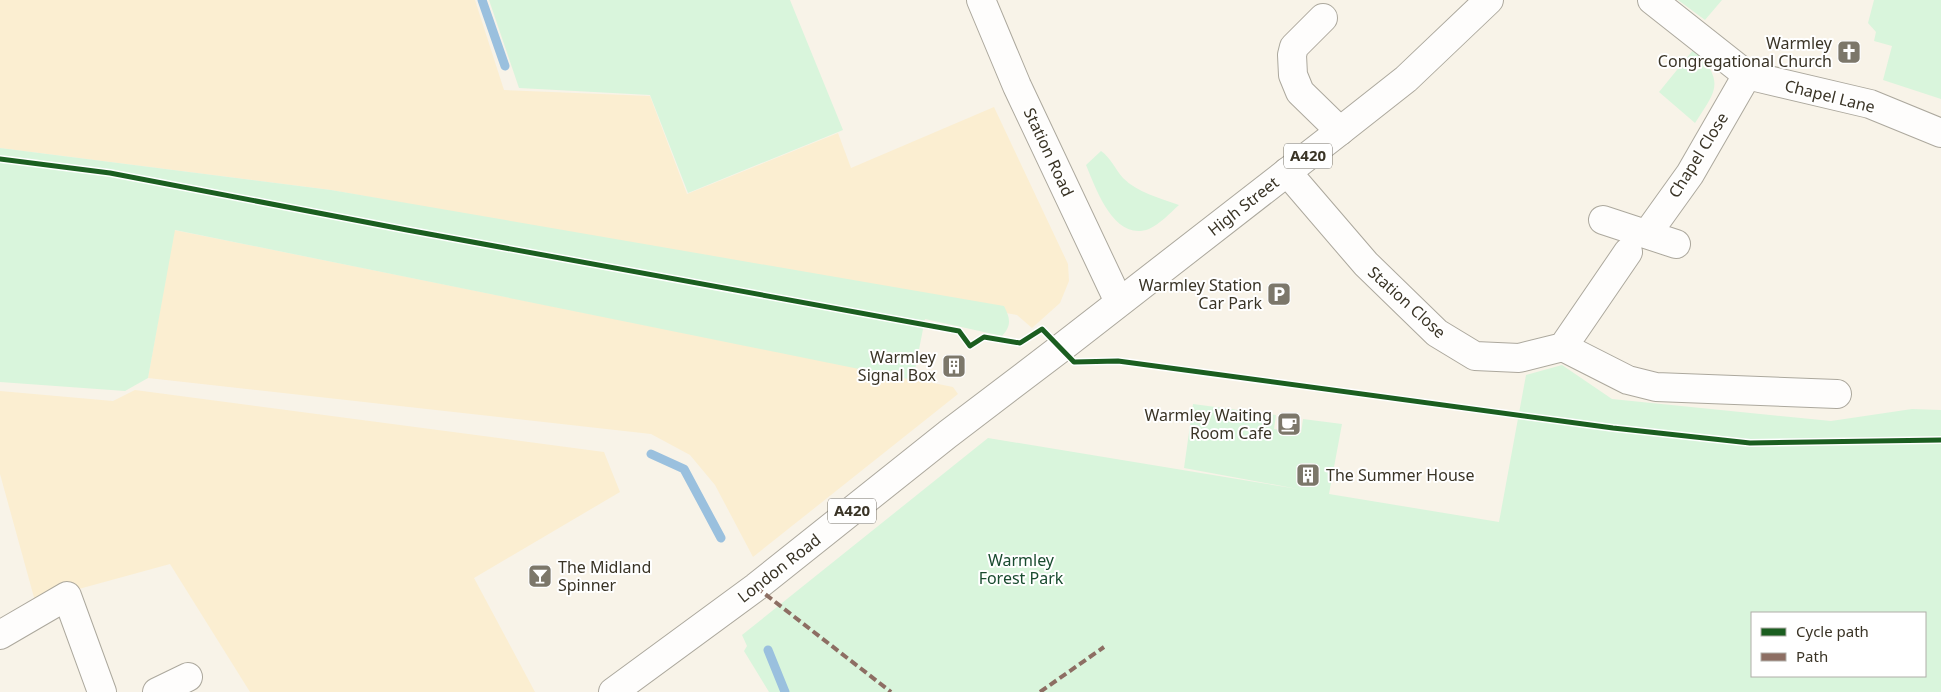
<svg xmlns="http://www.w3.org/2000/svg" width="1941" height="692" viewBox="0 0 1941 692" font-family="'Noto Sans',sans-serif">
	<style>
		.built { fill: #fbeed1 }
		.green { fill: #d9f5dc; fill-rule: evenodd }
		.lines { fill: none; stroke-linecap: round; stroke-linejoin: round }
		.stream { stroke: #9ac0de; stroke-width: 9 }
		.minor-casing { stroke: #aca89d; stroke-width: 30 }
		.major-casing { stroke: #aca89d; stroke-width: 30 }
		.minor { stroke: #fefdfc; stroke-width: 28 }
		.major { stroke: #fefdfc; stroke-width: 28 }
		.quiet { stroke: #8d6e63; stroke-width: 4; stroke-dasharray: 8 4; stroke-linecap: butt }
		.cycleway-casing { stroke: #fff; stroke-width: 8 }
		.cycleway { stroke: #1b5e20; stroke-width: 5 }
		.labels { text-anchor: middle; stroke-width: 4; stroke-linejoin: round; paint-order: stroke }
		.shield { fill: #fff; stroke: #757167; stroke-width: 1 }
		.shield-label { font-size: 15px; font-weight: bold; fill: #3a3426 }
		.poi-label { font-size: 16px; fill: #3a3426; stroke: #fff; text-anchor: end }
		.street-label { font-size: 16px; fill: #3a3426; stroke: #fff }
		.park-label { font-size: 16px; fill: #194b2f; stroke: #fff }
	</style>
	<rect width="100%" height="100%" fill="#f8f3e8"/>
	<!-- built -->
	<path class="built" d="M 0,0 L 475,0 L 504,90 L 650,96 L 687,194 L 838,133 L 851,168 L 994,107 L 1068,264 L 1069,281 L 1060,303 L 1032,328 L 1017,315 L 331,190 L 0,148 Z
		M 174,230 L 953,387 L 958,394 L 753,557 L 715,485 L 690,455 L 651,434 L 148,378 Z
		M 135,390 L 604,452 L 620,492 L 474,578 L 535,692 L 250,692 L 170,564 L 35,601 L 0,474 L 0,391 L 113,401 Z"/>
	<!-- green -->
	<path class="green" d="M 489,0 L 790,0 L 843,130 L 688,193 L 650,95 L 519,88 Z
		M 1678,0 L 1722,0 L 1705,20 Z
		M 1874,0 L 1941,0 L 1941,99 L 1883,80 L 1892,46 L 1874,41 L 1876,32 L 1868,23 Z
		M 1694,49 C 1725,82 1717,89 1695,123 L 1659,92 Z
		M 0,148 L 331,190 L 1004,306 C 1010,318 1012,325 1002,336 L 925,319 L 913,380 L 175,230 L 148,378 L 125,391 L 0,382 Z
		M 1101,151 C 1111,158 1115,169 1123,178 C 1138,193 1160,198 1179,205 C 1170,213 1160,224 1149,229 C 1114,242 1096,189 1086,165 Z
		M 1562,365 L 1612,399 L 1831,421 L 1912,409 L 1941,410 L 1941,692 L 769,692 L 744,651 L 747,646 L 742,635 L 988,438 L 1298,489 L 1184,468 L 1193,404 L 1276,415 L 1274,429 L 1301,433 L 1303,419 L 1342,424 L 1329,494 L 1499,522 L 1526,375 ZM 1752,613 L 1925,613 L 1925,676 L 1752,676 Z"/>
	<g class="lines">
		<!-- stream -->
		<path class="stream" d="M 482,0 L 505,66
			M 651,454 L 684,469 L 721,538
			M 768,650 L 785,692"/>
		<!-- minor casing -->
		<g class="minor-casing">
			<path id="minor" d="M 981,0 L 1017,86 L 1119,302
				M 1652,0 L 1747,75 L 1870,104 L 1941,133
				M 1323,18 L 1294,47 L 1292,55 L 1293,75 L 1300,92 L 1340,131
				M 1287,172 L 1366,264 L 1437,333 L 1475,356 L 1519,358 L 1563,347 L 1628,252
				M 1603,220 L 1676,244
				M 1647,234 L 1690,174 L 1747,75
				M 1563,347 L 1628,380 L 1656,387 L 1837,394
				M 0,635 L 67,596 L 102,692
				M 157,692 L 188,677"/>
		</g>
		<!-- major casing -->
		<g class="major-casing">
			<path id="major" d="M 613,692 L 756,587 L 948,434 L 1061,348 L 1340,131 L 1406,79 L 1489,0"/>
		</g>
		<!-- minor -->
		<use href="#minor" class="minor"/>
		<!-- major -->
		<use href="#major" class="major"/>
		<!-- quiet -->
		<path class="quiet" d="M 756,587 L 891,692
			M 1040,692 L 1104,647"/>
		<!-- cycleway casing -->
		<g class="cycleway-casing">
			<path id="cycleway" d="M 0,159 L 110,173 L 407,230 L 959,331 L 970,346 L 984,337 L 1020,343 L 1042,329 L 1074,362 L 1118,361 L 1613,428 L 1750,443 L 1941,440"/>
		</g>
		<!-- cycleway -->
		<use href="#cycleway" class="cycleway"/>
	</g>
	<!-- icons -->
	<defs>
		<g id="church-square" transform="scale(1.25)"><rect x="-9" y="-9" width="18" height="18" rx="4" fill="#7c776a" stroke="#fff"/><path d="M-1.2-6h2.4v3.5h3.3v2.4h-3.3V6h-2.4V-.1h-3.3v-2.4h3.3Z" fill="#fff"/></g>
		<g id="parking-square" transform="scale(1.25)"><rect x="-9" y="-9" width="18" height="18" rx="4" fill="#7c776a" stroke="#fff"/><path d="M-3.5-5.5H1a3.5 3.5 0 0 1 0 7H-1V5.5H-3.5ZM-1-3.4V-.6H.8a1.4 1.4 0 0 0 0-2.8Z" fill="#fff"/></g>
		<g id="building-square" transform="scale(1.25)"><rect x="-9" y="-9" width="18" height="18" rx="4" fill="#7c776a" stroke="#fff"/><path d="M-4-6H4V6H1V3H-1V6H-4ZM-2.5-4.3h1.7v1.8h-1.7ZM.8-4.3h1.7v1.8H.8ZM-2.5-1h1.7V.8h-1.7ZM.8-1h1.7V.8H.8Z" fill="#fff"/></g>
		<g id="cafe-square" transform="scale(1.25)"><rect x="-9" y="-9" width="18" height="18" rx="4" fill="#7c776a" stroke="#fff"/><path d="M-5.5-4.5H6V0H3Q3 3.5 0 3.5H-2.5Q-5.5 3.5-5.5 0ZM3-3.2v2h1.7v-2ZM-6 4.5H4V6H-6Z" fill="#fff"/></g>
		<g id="bar-square" transform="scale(1.25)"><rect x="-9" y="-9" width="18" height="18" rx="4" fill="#7c776a" stroke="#fff"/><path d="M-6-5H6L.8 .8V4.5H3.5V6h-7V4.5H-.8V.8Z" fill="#fff"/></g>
	</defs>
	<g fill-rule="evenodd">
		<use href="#church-square" x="1849" y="52"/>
		<use href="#parking-square" x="1279" y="294"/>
		<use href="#building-square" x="954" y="366"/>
		<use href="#cafe-square" x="1289" y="424"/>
		<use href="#building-square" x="1308" y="475"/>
		<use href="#bar-square" x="540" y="576"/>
	</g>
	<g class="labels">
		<!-- shield labels -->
		<g class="shield">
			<rect x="1284" y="143.5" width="48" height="25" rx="4"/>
			<rect x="828" y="498.5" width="48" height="25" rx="4"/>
		</g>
		<g class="shield-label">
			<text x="1308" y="161">A420</text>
			<text x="852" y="516">A420</text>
		</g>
		<!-- poi labels -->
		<g class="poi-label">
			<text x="1832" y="49">Warmley<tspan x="1832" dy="18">Congregational Church</tspan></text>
			<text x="1262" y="291">Warmley Station<tspan x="1262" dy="18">Car Park</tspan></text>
			<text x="936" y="363">Warmley<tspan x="936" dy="18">Signal Box</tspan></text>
			<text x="1272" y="421">Warmley Waiting<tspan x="1272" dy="18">Room Cafe</tspan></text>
			<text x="1326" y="481" text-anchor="start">The Summer House</text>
			<text x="558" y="573" text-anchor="start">The Midland<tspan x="558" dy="18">Spinner</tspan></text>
		</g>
		<!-- street labels -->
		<g class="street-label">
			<text transform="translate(1830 96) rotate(14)" y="6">Chapel Lane</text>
			<text transform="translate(1049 152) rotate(65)" y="6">Station Road</text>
			<text transform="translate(1698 155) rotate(-58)" y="6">Chapel Close</text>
			<text transform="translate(1243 206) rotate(-38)" y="6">High Street</text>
			<text transform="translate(1407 302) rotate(42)" y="6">Station Close</text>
			<text transform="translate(779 568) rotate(-38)" y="6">London Road</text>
		</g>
		<!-- park labels -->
		<g class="park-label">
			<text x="1021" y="566">Warmley<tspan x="1021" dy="18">Forest Park</tspan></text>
		</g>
	</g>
	<!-- legend -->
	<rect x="1751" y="612" width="175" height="65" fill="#ffffff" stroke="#b0aea8"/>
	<rect x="1761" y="628" width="25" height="8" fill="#1b5e20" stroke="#b0aea8"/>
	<text x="1796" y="637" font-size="15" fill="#3a3426">Cycle path</text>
	<rect x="1761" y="653" width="25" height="8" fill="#8d6e63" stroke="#b0aea8"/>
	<text x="1796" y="662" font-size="15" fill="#3a3426">Path</text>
</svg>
